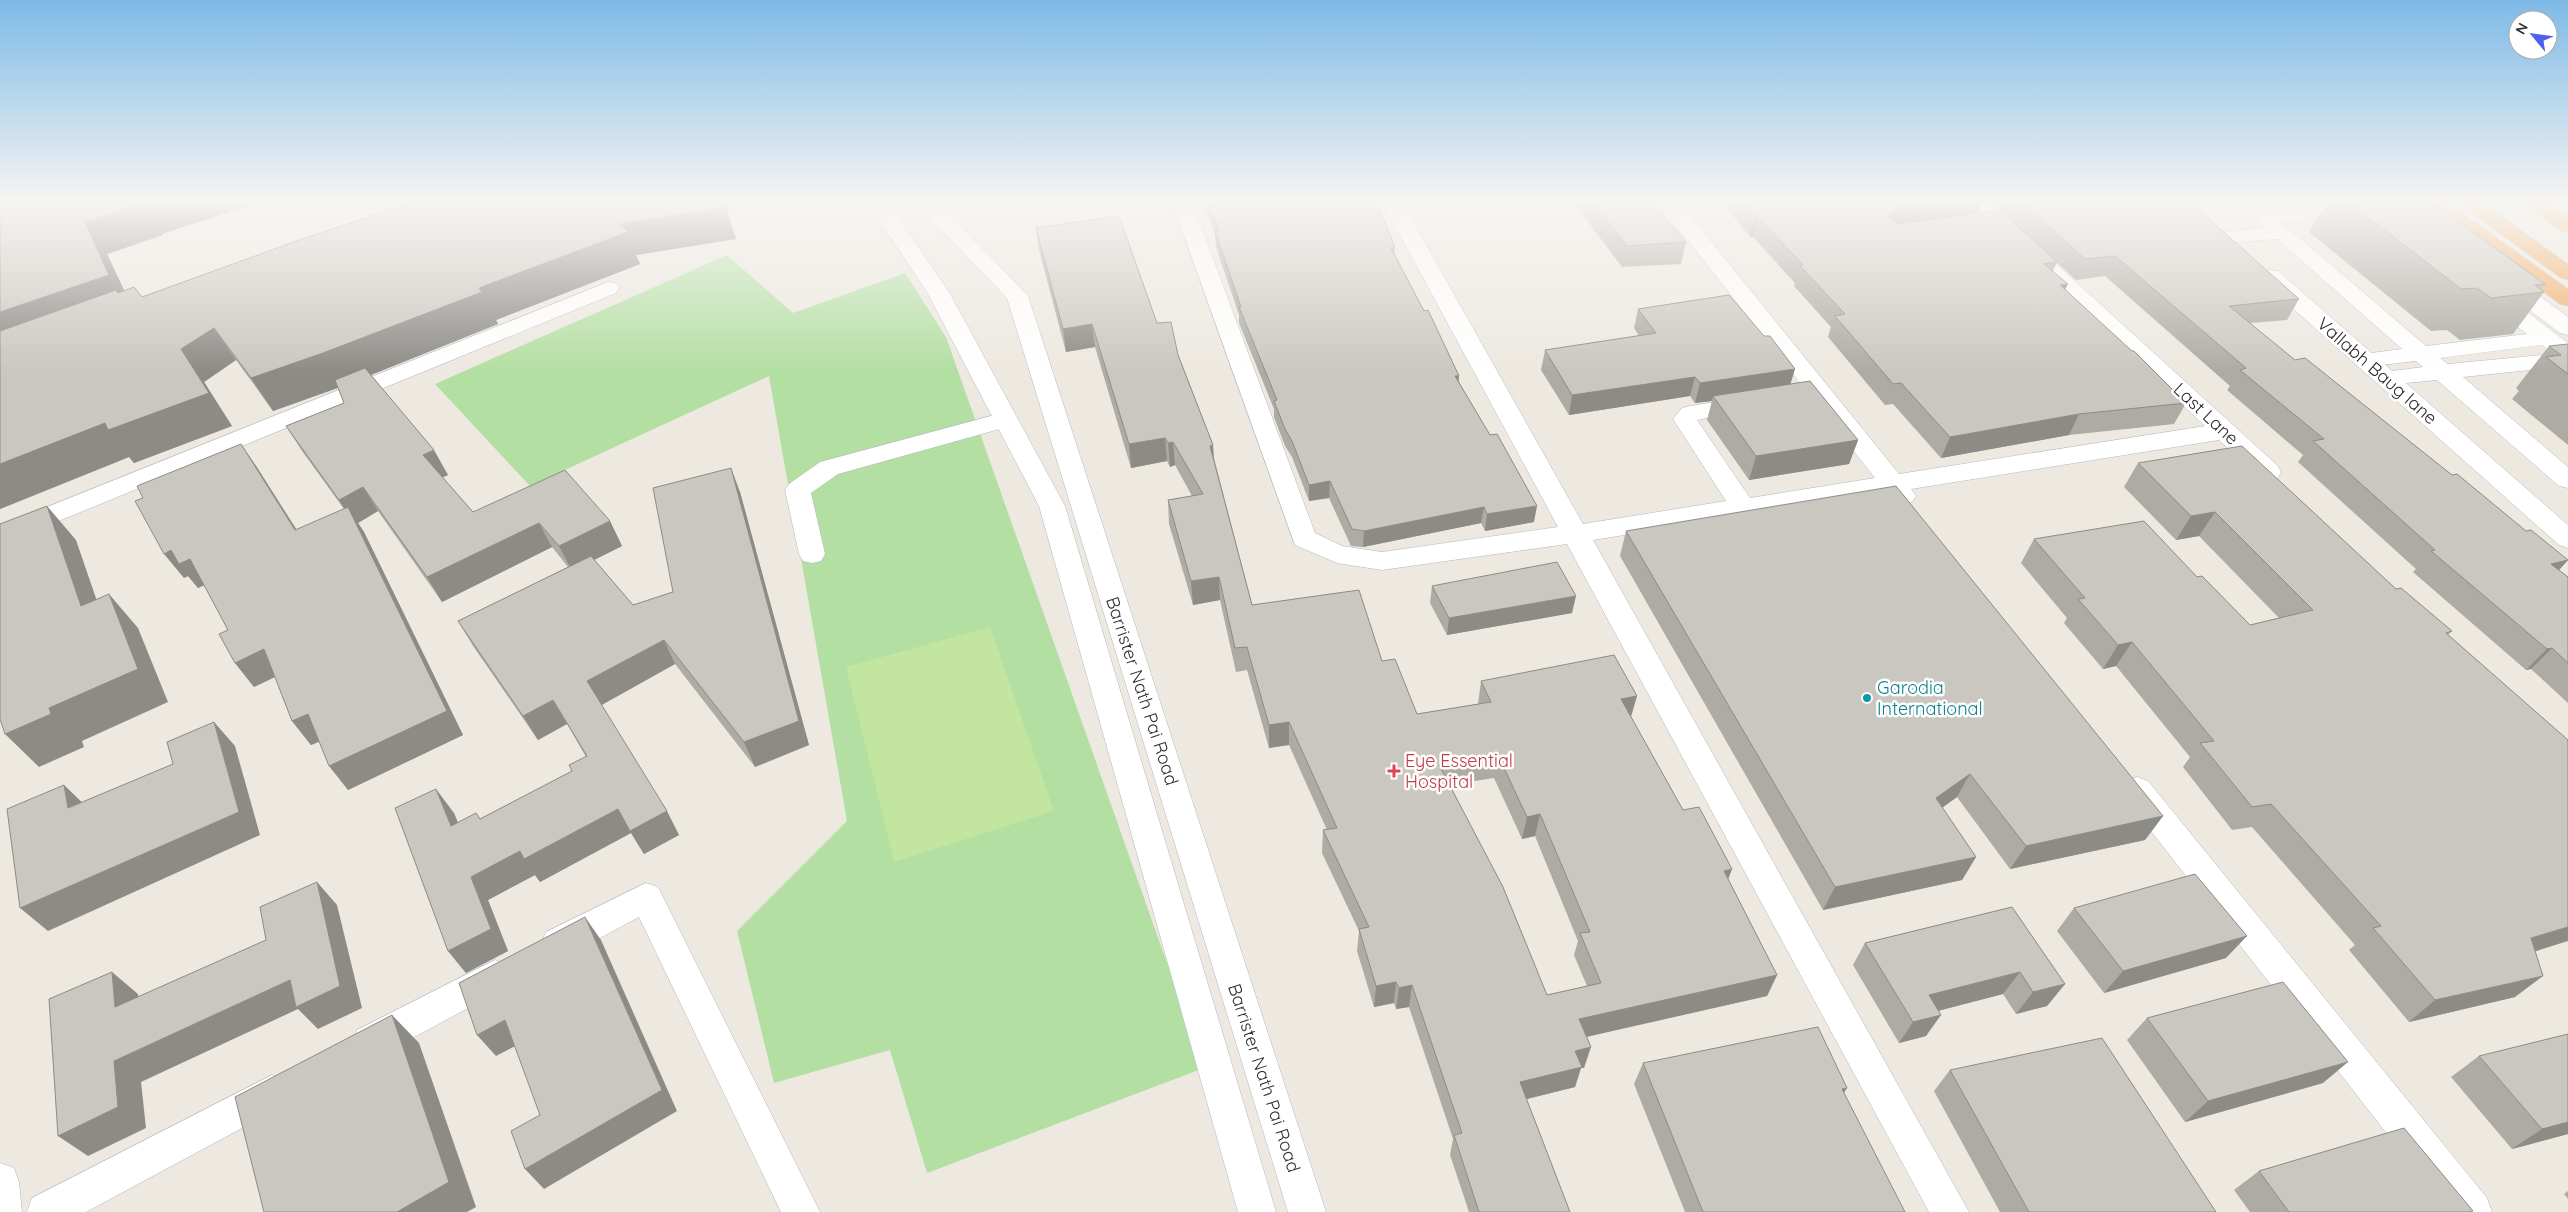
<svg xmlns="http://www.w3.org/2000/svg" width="2568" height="1212" viewBox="0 0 2568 1212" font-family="Quicksand,sans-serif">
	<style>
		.green { fill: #b3dfa2 }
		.pitch { fill: #c2e59f }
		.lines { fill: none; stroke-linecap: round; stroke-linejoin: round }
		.street-casing { stroke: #b4b6bf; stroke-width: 1 }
		.secondary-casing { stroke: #b4b6bf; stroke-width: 1 }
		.highway-casing { stroke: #c8c8c8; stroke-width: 1 }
		.street { fill: #fff; fill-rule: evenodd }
		.secondary { fill: #fff; fill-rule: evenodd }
		.highway { fill: #f2ad68; fill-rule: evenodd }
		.wall { fill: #adaba4; fill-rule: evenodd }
		.shaded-wall { fill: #8d8b86 }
		.building { fill: #c9c7bf; stroke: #8d8b86; fill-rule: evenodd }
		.culture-dot { fill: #0f9aa8; stroke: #fff; stroke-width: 2 }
		.health-dot { fill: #e0444e; stroke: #fff; stroke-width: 2 }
		.labels { text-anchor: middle; stroke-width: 5; stroke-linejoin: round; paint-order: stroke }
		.street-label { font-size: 18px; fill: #2d2d2d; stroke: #fff }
		.culture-label { font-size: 18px; fill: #0d838f; stroke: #fff; text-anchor: start }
		.health-label { font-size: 18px; fill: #be3a42; stroke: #fff; text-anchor: start }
	</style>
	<rect width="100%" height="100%" fill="#ede9e1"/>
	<!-- green -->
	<path class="green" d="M 727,255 L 793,313 L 905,273 L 946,337 L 1204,1068 L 927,1173 L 890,1050 L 774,1083 L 737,931 L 847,821 L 769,376 L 530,486 L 435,384 Z"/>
	<!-- pitch -->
	<path class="pitch" d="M 990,627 L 1054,811 L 894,862 L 846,667 Z"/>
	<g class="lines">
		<!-- street casing -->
		<g class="street-casing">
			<path id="street" d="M 1172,202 L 1192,202 L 1315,533 L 1342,546 L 1382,552 L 1558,527 L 1382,202 L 1402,202 L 1583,524 L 1726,501 L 1673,419 L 1682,408 L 1690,406 L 1747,397 L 1755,399 L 1759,404 L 1755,409 L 1697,420 L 1750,498 L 1875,478 L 1658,202 L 1679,202 L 1899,474 L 2205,426 L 1966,202 L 1988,202 L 2278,466 L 2281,472 L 2278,478 L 2269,480 L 2260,478 L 2219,440 L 1911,489 L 1916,496 L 1912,502 C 1900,505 1895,503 1887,493 L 1593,540 L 1969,1212 L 1929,1212 L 1567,544 L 1382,570 L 1337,563 L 1295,545 Z
				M 2357,203 L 2364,205 L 2367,209 L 2364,213 L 2280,221 L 2426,346 L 2527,334 L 2486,303 L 2483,298 L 2486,293 L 2494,292 L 2502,293 L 2568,343 L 2568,366 L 2463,377 L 2568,467 L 2568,488 L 2559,486 L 2437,380 L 2385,385 L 2377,383 L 2373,378 L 2377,373 L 2423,367 L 2416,361 L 2364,367 L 2356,365 L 2353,360 L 2356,355 L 2402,349 L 2277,239 L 2225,243 L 2218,241 L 2215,237 L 2218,233 L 2264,228 L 2258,219 L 2264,212 L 2271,210 ZM 2542,345 L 2553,354 L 2448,364 L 2440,358 Z
				M 608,282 L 616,283 L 619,288 L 616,293 L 0,545 L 0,526 Z
				M 1006,412 L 1014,415 L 1018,420 L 1014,425 L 838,474 L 811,493 L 825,554 L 821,561 L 812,563 L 803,561 L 799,554 L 785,490 L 789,484 L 820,462 Z
				M 2137,777 L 2148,781 L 2487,1198 L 2492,1212 L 2448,1212 L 2126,799 L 2122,790 L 2126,781 Z
				M 646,883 L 658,887 L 820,1212 L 781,1212 L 639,917 L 570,954 L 558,958 L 546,954 L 541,943 L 546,932 Z
				M 495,960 L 507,965 L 512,976 L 507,987 L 383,1054 L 370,1059 L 357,1054 L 352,1042 L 357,1030 Z
				M 272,1075 L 285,1081 L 290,1093 L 285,1105 L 86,1212 L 27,1212 L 32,1198 Z"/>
		</g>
		<!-- secondary casing -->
		<g class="secondary-casing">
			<path id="secondary" d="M 867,202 L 887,202 L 949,292 L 1065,506 L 1276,1212 L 1238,1212 L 1039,506 L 927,292 Z
				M 915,202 L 937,202 L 1028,296 L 1326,1212 L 1288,1212 L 1007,298 Z
				M 2270,270 L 2278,271 L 2568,525 L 2568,548 L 2559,545 L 2262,281 L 2259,276 L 2262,271 Z
				M 2505,275 L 2513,276 L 2568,317 L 2568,335 L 2560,333 L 2497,286 L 2494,281 L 2497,276 Z
				M 0,1163 L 14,1168 L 19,1182 L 22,1212 L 0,1212 Z"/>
		</g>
		<!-- highway casing -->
		<g class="highway-casing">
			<path id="highway" d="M 2424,202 L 2447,202 L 2568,289 L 2568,306 L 2560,304 Z
				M 2457,202 L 2481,202 L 2568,264 L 2568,280 L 2561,278 Z
				M 2521,202 L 2545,202 L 2568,218 L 2568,233 L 2561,231 Z"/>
		</g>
		<!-- street -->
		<use href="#street" class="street"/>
		<!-- secondary -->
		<use href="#secondary" class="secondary"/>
		<!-- highway -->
		<use href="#highway" class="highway"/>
	</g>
	<!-- wall -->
	<path class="wall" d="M 0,202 L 162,234 L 163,235 L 107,254 L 124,291 L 142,297 L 726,207 L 736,239 L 636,255 L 640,264 L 496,320 L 498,324 L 371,375 L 448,475 L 442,477 L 473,512 L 610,521 L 622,546 L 594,560 L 633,605 L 673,592 L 740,492 L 809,745 L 755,767 L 675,664 L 601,705 L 679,835 L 644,854 L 631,833 L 540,882 L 535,875 L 488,900 L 508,951 L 466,973 L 448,951 L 454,813 L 458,823 L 476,813 L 480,819 L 572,771 L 586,757 L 567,724 L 538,740 L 473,646 L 458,621 L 568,567 L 552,547 L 442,602 L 378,511 L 358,523 L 364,532 L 463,735 L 348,790 L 319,742 L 311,745 L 292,721 L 275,677 L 254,687 L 235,663 L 228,630 L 204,585 L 198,588 L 188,576 L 184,578 L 143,498 L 241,444 L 258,469 L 297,530 L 344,509 L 302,451 L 286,426 L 344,403 L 338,388 L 273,411 L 236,360 L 204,382 L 232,426 L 134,463 L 129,457 L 0,509 Z
		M 1203,202 L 1376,202 L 1395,247 L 1394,254 L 1459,382 L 1534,522 L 1485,531 L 1481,523 L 1363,547 L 1351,546 L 1329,498 L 1309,501 L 1292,457 L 1285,446 L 1274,417 L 1274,409 L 1239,323 L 1239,315 L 1216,247 L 1215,234 Z
		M 1573,202 L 1652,202 L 1686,242 L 1681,264 L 1622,267 Z
		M 1722,202 L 1982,202 L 1978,213 L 2000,210 L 1991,202 L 2192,202 L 2204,212 L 2203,214 L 2299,299 L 2287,320 L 2250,323 L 2295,360 L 2452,475 L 2526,531 L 2568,560 L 2559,570 L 2568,577 L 2568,703 L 2531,669 L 2526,670 L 2413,572 L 2416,569 L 2298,462 L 2303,455 L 2227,390 L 2230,386 L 2105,276 L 2076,280 L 2008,218 L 2057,262 L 2053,271 L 2065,289 L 2186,403 L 2174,424 L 2069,435 L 1941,458 L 1893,404 L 1885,405 L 1828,337 L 1831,327 L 1794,286 L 1795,283 L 1753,237 L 1750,237 Z
		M 2327,202 L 2431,202 L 2545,284 L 2541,289 L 2544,292 L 2513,334 L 2460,340 L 2447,330 L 2431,331 L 2309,232 Z
		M 1036,228 L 1157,323 L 1178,355 L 1213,445 L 1214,458 L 1252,605 L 1382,661 L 1417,714 L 1478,704 L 1481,681 L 1637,696 L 1631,717 L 1683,810 L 1732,869 L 1728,880 L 1777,975 L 1767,996 L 1586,1036 L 1584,1068 L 1581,1068 L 1575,1087 L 1526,1099 L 1570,1212 L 1469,1212 L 1450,1155 L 1453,1139 L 1409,1007 L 1396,1009 L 1394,1003 L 1374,1007 L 1357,951 L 1359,931 L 1322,853 L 1323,830 L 1327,830 L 1289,745 L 1269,748 L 1247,670 L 1236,672 L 1220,600 L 1193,605 L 1169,524 L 1168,500 L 1192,496 L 1175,465 L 1170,467 L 1167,461 L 1131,468 L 1095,347 L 1066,352 L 1039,250 ZM 1494,778 L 1522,839 L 1535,836 L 1578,941 L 1574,955 L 1587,986 L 1547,995 L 1449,785 Z
		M 1638,309 L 1790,384 L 1858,440 L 1849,464 L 1749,480 L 1707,420 L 1712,401 L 1695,403 L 1690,396 L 1569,415 L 1541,370 L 1545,350 L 1639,336 L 1634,328 Z
		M 2568,344 L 2568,445 L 2512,399 L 2519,391 L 2516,388 L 2549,346 Z
		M 2138,463 L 2396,589 L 2452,631 L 2448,635 L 2535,951 L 2515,997 L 2409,1022 L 2349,950 L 2355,945 L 2252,827 L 2232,830 L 2183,767 L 2190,757 L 2116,666 L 2103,669 L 2064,623 L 2067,618 L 2021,563 L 2034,539 L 2197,577 L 2250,625 L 2279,618 L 2199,536 L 2176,540 L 2124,487 Z
		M 1626,531 L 2163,816 L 2145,840 L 2010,869 L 1957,797 L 1942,808 L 1976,857 L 1962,880 L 1823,910 L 1620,556 Z
		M 1432,586 L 1572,613 L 1447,635 L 1430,603 Z
		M 2012,907 L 2065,984 L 2047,1006 L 2016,1014 L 2003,994 L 1938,1011 L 1926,1036 L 1899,1043 L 1853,965 L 1865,943 Z
		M 2074,908 L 2226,958 L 2104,993 L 2057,931 Z
		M 2147,1018 L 2323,1083 L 2185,1122 L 2127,1040 Z
		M 2479,1056 L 2568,1134 L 2512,1149 L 2451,1077 Z
		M 1643,1063 L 1905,1212 L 1685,1212 L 1634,1084 Z
		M 1950,1070 L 2216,1212 L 2000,1212 L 1934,1091 Z
		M 2259,1171 L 2471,1212 L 2250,1212 L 2234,1190 Z
		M 2568,1191 L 2568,1199 L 2564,1194 Z"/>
	<!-- shaded-wall -->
	<path class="shaded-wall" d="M 141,202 L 260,202 L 162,234 L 163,235 L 107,254 L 132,307 L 0,354 L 0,312 L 85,222 Z
		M 1939,202 L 1982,202 L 1977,216 L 1892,228 L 1888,216 L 1891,211 L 1900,208 Z
		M 726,207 L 736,239 L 636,255 L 640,264 L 496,320 L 498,324 L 343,386 L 273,411 L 251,378 L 479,288 L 619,224 Z
		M 1755,217 L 1758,217 L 1753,237 L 1750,237 Z
		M 2068,284 L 2058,304 L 2060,285 Z
		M 1092,324 L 1095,347 L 1066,352 L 1063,329 Z
		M 214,328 L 236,360 L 204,382 L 232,426 L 134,463 L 129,457 L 0,509 L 0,464 Z
		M 1795,369 L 1789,389 L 1713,396 L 1712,401 L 1695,403 L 1700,383 Z
		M 1455,376 L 1459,376 L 1458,392 Z
		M 1695,377 L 1690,396 L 1569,415 L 1572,395 Z
		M 2079,414 L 2069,435 L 1941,458 L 1950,437 Z
		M 1165,438 L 1167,461 L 1131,468 L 1129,444 Z
		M 1858,440 L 1849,464 L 1749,480 L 1756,456 Z
		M 1173,442 L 1175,465 L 1170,467 L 1168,443 Z
		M 241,444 L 258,469 L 312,555 L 295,530 Z
		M 1213,445 L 1214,468 L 1210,446 Z
		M 434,450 L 448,475 L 437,480 L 423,455 Z
		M 731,468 L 740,492 L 809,745 L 755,767 L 744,742 Z
		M 1330,481 L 1329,498 L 1309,501 L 1309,485 Z
		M 363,487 L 378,511 L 358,523 L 364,532 L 463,735 L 348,790 L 329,766 L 355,525 L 339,500 Z
		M 47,506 L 76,540 L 110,639 L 81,606 Z
		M 1537,506 L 1534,522 L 1485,531 L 1487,514 Z
		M 1484,507 L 1481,523 L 1363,547 L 1364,531 Z
		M 2215,512 L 2199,536 L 2176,540 L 2191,516 Z
		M 610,521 L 622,546 L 572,571 L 559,546 Z
		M 539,523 L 552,547 L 442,602 L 427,577 Z
		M 171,550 L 190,559 L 209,583 L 198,588 L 188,576 L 184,578 L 164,554 Z
		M 2568,560 L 2549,581 L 2551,564 Z
		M 1219,577 L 1220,600 L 1193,605 L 1191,581 Z
		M 109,594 L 138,628 L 168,702 L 82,741 L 84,747 L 39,767 L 5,734 L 49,708 Z
		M 1576,596 L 1572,613 L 1447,635 L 1449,618 Z
		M 664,640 L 675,664 L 600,706 L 587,681 Z
		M 2132,642 L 2116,666 L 2103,669 L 2118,645 Z
		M 2552,648 L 2531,669 L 2526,670 L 2547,649 Z
		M 264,649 L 283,673 L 254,687 L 235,663 Z
		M 1637,696 L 1630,719 L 1621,699 Z
		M 553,700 L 567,724 L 538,740 L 523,716 Z
		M 308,714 L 327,738 L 311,745 L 292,721 Z
		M 214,722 L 235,746 L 260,835 L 48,931 L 20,908 L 239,812 Z
		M 1289,722 L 1289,745 L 1269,748 L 1269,725 Z
		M 1970,774 L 1957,797 L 1922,822 L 1936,798 Z
		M 64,785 L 89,809 L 68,808 Z
		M 436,789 L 454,813 L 469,850 L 451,826 Z
		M 618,809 L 667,811 L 679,835 L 644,854 L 631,833 L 540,882 L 535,875 L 488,900 L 508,951 L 466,973 L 448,951 L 471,877 L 520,851 Z
		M 1540,814 L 1535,836 L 1522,839 L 1527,817 Z
		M 2163,816 L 2145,840 L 2010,869 L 2026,846 Z
		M 1976,857 L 1962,880 L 1823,910 L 1835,887 Z
		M 1732,869 L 1723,891 L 1724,871 Z
		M 317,882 L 337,905 L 362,1008 L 318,1029 L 298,1009 L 141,1082 L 146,1128 L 88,1156 L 58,1136 L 114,1061 L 290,980 Z
		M 585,917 L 601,940 L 677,1111 L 544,1189 L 525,1169 L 662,1090 Z
		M 2568,927 L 2568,941 L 2504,961 L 2531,938 Z
		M 2247,936 L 2226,958 L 2104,993 L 2123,971 Z
		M 112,972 L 138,994 L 142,1029 L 115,1007 Z
		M 2020,972 L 2003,994 L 1914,1017 L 1929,995 Z
		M 1777,975 L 1767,996 L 1573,1040 L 1579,1019 Z
		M 2543,976 L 2515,997 L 2409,1022 L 2435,1000 Z
		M 1396,982 L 1394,1003 L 1374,1007 L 1376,986 Z
		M 2065,984 L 2047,1006 L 2016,1014 L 2033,992 Z
		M 1412,985 L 1409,1007 L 1396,1009 L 1399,988 Z
		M 392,1015 L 419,1043 L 476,1207 L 467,1212 L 397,1212 Z
		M 1941,1015 L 1926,1036 L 1899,1043 L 1913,1022 Z
		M 505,1020 L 523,1042 L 496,1056 L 477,1035 Z
		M 1591,1047 L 1584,1068 L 1581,1068 L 1575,1087 L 1515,1102 L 1520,1082 L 1575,1051 Z
		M 2348,1062 L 2323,1083 L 2185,1122 L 2208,1101 Z
		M 1847,1088 L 1834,1109 L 1842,1089 Z
		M 2568,1122 L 2568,1134 L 2512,1149 L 2542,1129 Z"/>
	<!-- building -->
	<path class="building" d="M 0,202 L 141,202 L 142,204 L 85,222 L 109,275 L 0,312 Z
		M 412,202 L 723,202 L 726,207 L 619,224 L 628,232 L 479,288 L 482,292 L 323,353 L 251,378 L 214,328 L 181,349 L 209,393 L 108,430 L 105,423 L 0,464 L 0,331 L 116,290 L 118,293 L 134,287 L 142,297 L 291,243 Z
		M 1208,202 L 1376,202 L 1395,247 L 1391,248 L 1424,311 L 1428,310 L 1459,376 L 1455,376 L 1490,435 L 1497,434 L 1537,506 L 1487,514 L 1484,507 L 1364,531 L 1352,529 L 1330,481 L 1309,485 L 1292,441 L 1285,429 L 1274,401 L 1277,400 L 1239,307 L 1241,307 L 1215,231 L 1219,230 Z
		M 1593,202 L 1652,202 L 1686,242 L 1627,246 Z
		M 1743,202 L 1939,202 L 1900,208 L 1891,211 L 1888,216 L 1893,222 L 1900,224 L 2000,210 L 2057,262 L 2044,264 L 2068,284 L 2060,285 L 2132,351 L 2134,351 L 2186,403 L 2079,414 L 1950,437 L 1901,383 L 1893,384 L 1835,316 L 1845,314 L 1800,266 L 1803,265 L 1758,217 L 1755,217 Z
		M 2021,202 L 2192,202 L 2204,212 L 2202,213 L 2299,299 L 2229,306 L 2295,360 L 2305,358 L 2452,475 L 2457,474 L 2526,531 L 2531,530 L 2568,560 L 2551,564 L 2568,577 L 2568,663 L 2552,648 L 2547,649 L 2431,551 L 2435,550 L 2313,441 L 2324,439 L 2240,370 L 2246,368 L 2115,256 L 2085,259 Z
		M 2348,202 L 2431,202 L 2545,284 L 2535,285 L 2544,292 L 2491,298 L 2477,288 L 2461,289 Z
		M 1119,216 L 1157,323 L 1171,322 L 1178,355 L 1213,445 L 1210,446 L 1252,605 L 1359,590 L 1382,661 L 1395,659 L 1417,714 L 1491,702 L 1481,681 L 1614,655 L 1637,696 L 1621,699 L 1683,810 L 1699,807 L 1732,869 L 1724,871 L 1777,975 L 1579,1019 L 1591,1047 L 1575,1051 L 1582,1067 L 1520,1082 L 1570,1212 L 1479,1212 L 1454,1135 L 1462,1133 L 1412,985 L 1399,988 L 1396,982 L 1376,986 L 1359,929 L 1369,927 L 1323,830 L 1337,828 L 1289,722 L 1269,725 L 1247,647 L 1235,648 L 1219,577 L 1191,581 L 1168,500 L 1203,494 L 1173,442 L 1168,443 L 1165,438 L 1129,444 L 1092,324 L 1063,329 L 1036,228 ZM 1498,755 L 1527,817 L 1540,814 L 1590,932 L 1580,933 L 1601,983 L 1547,995 L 1503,887 L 1439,765 Z
		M 1729,295 L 1764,336 L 1770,336 L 1795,369 L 1700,383 L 1695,377 L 1572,395 L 1545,350 L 1656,333 L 1638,309 Z
		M 2568,344 L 2568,374 L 2546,357 L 2561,355 L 2549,346 Z
		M 365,368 L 434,450 L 423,455 L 473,512 L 565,470 L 610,521 L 559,546 L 539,523 L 427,577 L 363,487 L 339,500 L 286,426 L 344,403 L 335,380 Z
		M 1810,381 L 1858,440 L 1756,456 L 1713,396 Z
		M 241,444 L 295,530 L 348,507 L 447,711 L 329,766 L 308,714 L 292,721 L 264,649 L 235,663 L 219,634 L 228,630 L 190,559 L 179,564 L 171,550 L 164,554 L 135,501 L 143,498 L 137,486 Z
		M 2242,446 L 2396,589 L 2401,588 L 2452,631 L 2446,633 L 2568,740 L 2568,927 L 2531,938 L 2543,976 L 2435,1000 L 2373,928 L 2381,926 L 2271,804 L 2252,807 L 2200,743 L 2214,741 L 2132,642 L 2118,645 L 2078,599 L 2085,598 L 2034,539 L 2144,521 L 2197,577 L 2202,576 L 2250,625 L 2313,610 L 2215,512 L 2191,516 L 2138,463 Z
		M 731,468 L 799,721 L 744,742 L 664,640 L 587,681 L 667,811 L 630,831 L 618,809 L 524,859 L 520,851 L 471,877 L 491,929 L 448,951 L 395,808 L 436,789 L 451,826 L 476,813 L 480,819 L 572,771 L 569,765 L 587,756 L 553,700 L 523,716 L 458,621 L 591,556 L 633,605 L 673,592 L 653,488 Z
		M 1896,486 L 2163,816 L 2026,846 L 1970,774 L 1936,798 L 1976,857 L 1835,887 L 1626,531 Z
		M 47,506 L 81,606 L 109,594 L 138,669 L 49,708 L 51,714 L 5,734 L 0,719 L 0,524 Z
		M 1557,562 L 1576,596 L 1449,618 L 1432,586 Z
		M 214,722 L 239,812 L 20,908 L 7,809 L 64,785 L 68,808 L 173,764 L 167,742 Z
		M 2195,874 L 2247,936 L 2123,971 L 2074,908 Z
		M 317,882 L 340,986 L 296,1007 L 290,980 L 114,1061 L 118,1107 L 58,1136 L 49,999 L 112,972 L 115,1007 L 266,940 L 260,907 Z
		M 2012,907 L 2065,984 L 2033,992 L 2020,972 L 1929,995 L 1941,1015 L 1913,1022 L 1865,943 Z
		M 585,917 L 662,1090 L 525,1169 L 511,1131 L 540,1115 L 505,1020 L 477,1035 L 459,983 Z
		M 2283,982 L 2348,1062 L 2208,1101 L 2147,1018 Z
		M 392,1015 L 449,1182 L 397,1212 L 264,1212 L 235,1097 Z
		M 1818,1027 L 1847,1088 L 1842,1089 L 1905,1212 L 1703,1212 L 1643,1063 Z
		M 2568,1034 L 2568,1122 L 2542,1129 L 2479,1056 Z
		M 2102,1038 L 2216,1212 L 2029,1212 L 1950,1070 Z
		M 2404,1128 L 2473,1211 L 2469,1212 L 2289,1212 L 2259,1171 Z"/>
	<!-- sky -->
	<linearGradient id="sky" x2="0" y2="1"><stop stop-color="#7dbae7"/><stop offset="0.54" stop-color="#f7f5f2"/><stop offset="1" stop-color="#f7f5f2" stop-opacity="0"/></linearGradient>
	<rect width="2568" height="372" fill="url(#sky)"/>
	<!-- markers -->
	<circle class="culture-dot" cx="1867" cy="698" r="5"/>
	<path class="health-dot" d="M1391.5 763.5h5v5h5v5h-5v5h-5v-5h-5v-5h5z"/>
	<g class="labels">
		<!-- street labels -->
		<g class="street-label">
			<text transform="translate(2377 371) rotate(41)" y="6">Vallabh Baug lane</text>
			<text transform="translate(2206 414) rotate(43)" y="6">Last Lane</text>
			<text transform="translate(1142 691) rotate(72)" y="6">Barrister Nath Pai Road</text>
			<text transform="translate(1264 1078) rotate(72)" y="6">Barrister Nath Pai Road</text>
		</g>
		<!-- culture labels -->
		<g class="culture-label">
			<text x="1877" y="694">Garodia<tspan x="1877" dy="21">International</tspan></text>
		</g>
		<!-- health labels -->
		<g class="health-label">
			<text x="1405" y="767">Eye Essential<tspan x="1405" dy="21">Hospital</tspan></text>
		</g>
	</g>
	<!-- north arrow -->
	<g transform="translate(2533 35) rotate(299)"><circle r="24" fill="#ffffff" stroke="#ababab"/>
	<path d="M0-4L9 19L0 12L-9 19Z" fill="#4f61ec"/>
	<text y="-8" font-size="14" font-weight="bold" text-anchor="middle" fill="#2d2d2d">N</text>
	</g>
</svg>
